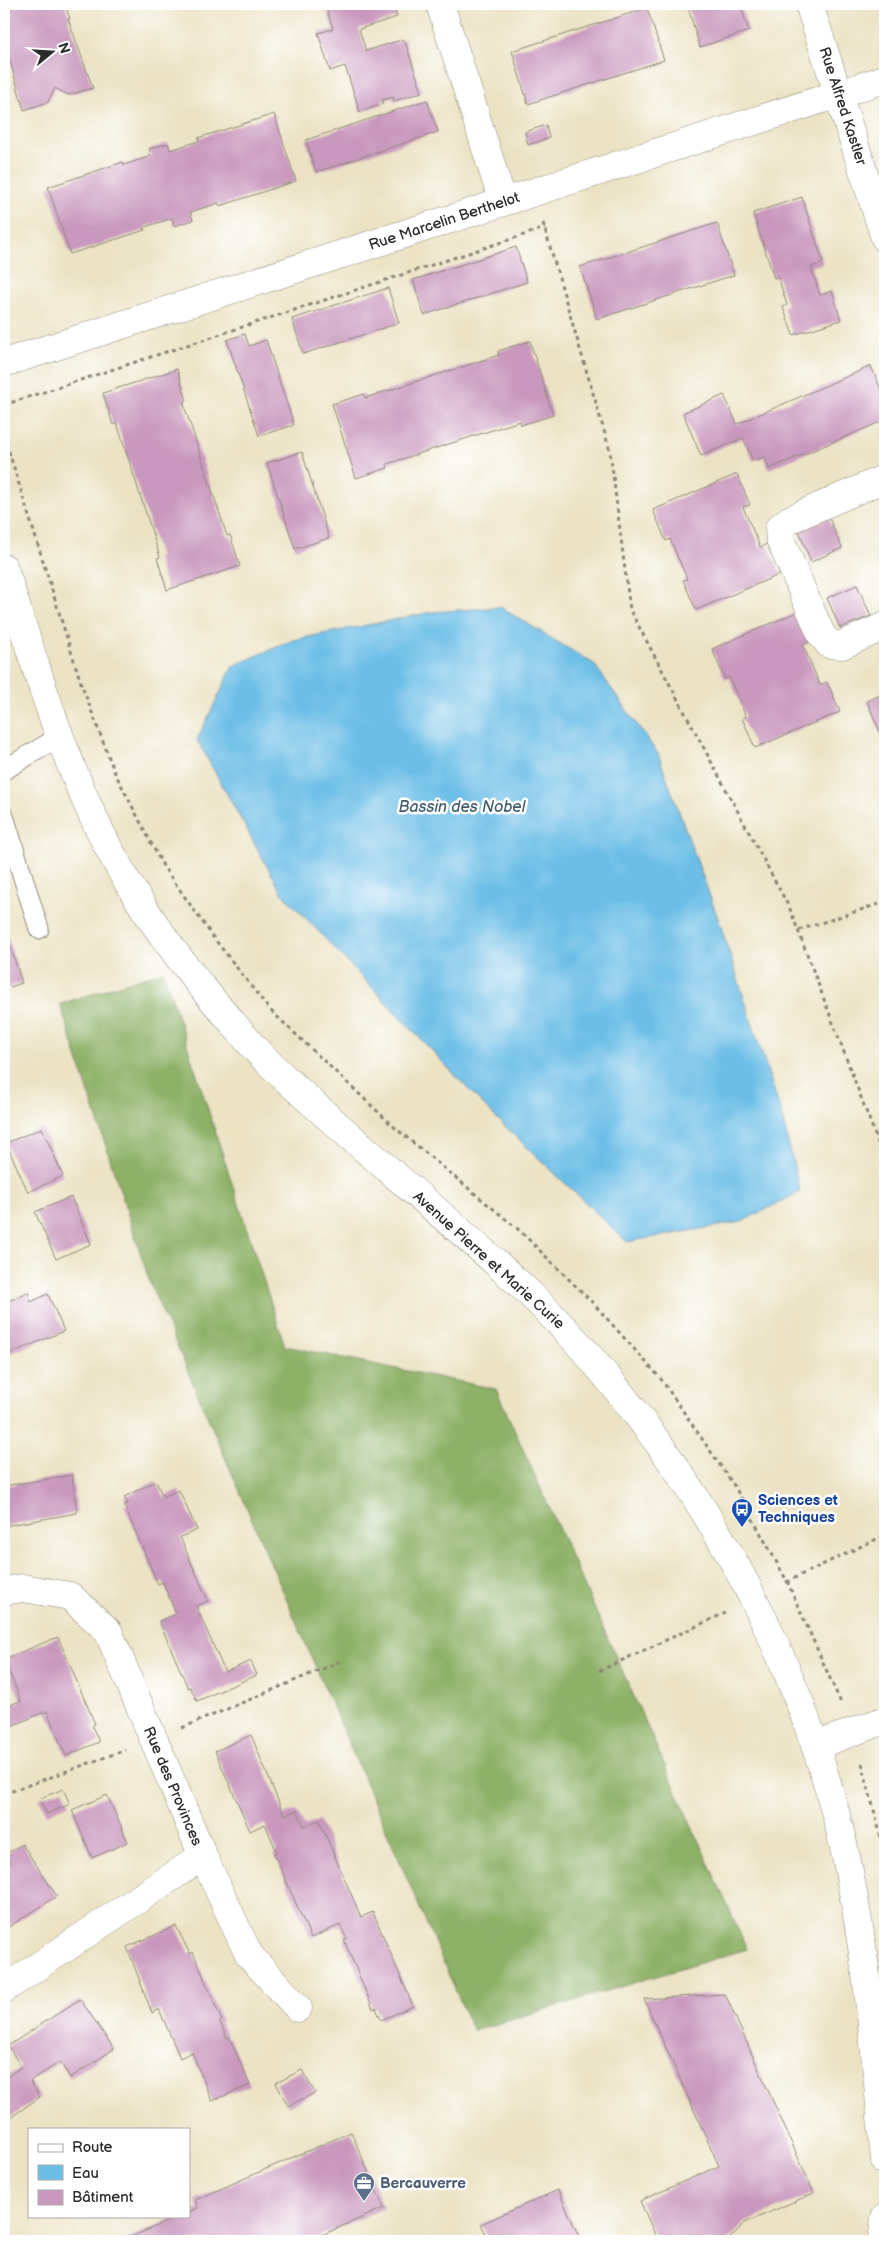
<svg xmlns="http://www.w3.org/2000/svg" width="889" height="2245" font-family="'Balsamiq Sans',sans-serif">
<rect width="100%" height="100%" fill="#fff"/>
<filter id="ink" filterUnits="userSpaceOnUse"><feTurbulence type="fractalNoise" baseFrequency=".02" numOctaves="2"/><feDisplacementMap in="SourceGraphic" scale="10" xChannelSelector="R" yChannelSelector="G"/><feConvolveMatrix kernelMatrix="1 2 1 2 8 2 1 2 1" color-interpolation-filters="sRGB"/></filter>
<filter id="wash" filterUnits="userSpaceOnUse"><feTurbulence type="fractalNoise" baseFrequency=".0096" numOctaves="4" result="noise"/><feDisplacementMap in="SourceGraphic" scale="20" xChannelSelector="R" yChannelSelector="G"/><feGaussianBlur stdDeviation="1.12" result="paint"/><feColorMatrix in="noise" values="0 0 0 0 0 0 0 0 0 0 0 0 0 0 0 0 0 1.4 0 .05"/><feComposite in="paint" operator="in"/></filter>
<g filter="url(#wash)">
<rect width="100%" height="100%" fill="#ece3c4"/>
<polygon fill="#8db166" stroke="#5c6e48" points="163,971 285,1346 496,1389 747,1949 473,2031 151,1286 60,1004"/>
<polygon fill="#6cbee7" stroke="#4c7489" points="500,607 594,664 658,754 720,924 781,1112 800,1192 741,1222 627,1242 491,1113 282,893 197,740 233,666 293,640 432,612"/>
<g id="blocks">
<g fill="#c998be">
<polygon points="4,4 65,4 70,19 68,19 93,88 68,95 55,88 48,102 24,110 4,40"/>
<polygon points="325,4 393,4 397,17 359,29 366,51 404,39 422,92 394,101 393,97 382,100 383,104 360,112 345,66 330,71 318,33 333,29"/>
<polygon points="687,4 740,4 749,31 700,47"/>
<polygon points="647,8 664,60 528,104 512,51"/>
<polygon points="427,100 438,132 316,172 306,140"/>
<polygon points="274,114 296,181 220,206 219,203 190,212 193,220 174,226 172,218 145,227 145,230 70,254 48,187 123,162 124,165 151,156 149,149 168,143 170,150 199,141 198,138"/>
<polygon points="546,125 549,138 528,145 525,132"/>
<polygon points="802,197 823,263 811,267 820,295 832,291 841,320 793,335 783,307 787,305 778,277 774,278 753,213"/>
<polygon points="717,223 734,275 597,319 580,267"/>
<polygon points="516,247 527,282 424,315 413,280"/>
<polygon points="388,288 399,323 303,354 292,319"/>
<polygon points="245,334 249,346 266,340 294,425 259,436 227,340"/>
<polygon points="530,341 553,415 521,425 520,421 387,464 388,468 356,478 332,404 364,394 365,398 499,355 498,351"/>
<polygon points="871,366 885,399 885,420 769,469 764,457 753,461 743,438 701,456 683,413 724,395 737,424"/>
<polygon points="177,369 187,401 183,402 227,536 230,535 240,566 167,590 157,558 160,557 117,423 113,425 103,393"/>
<polygon points="302,452 329,538 295,549 267,463"/>
<polygon points="737,474 750,505 743,507 760,547 767,544 781,574 696,610 683,580 687,579 670,539 666,541 653,510"/>
<polygon points="829,518 842,548 811,562 799,531"/>
<polygon points="857,585 871,616 840,628 827,598"/>
<polygon points="797,612 810,642 803,645 820,685 827,682 840,712 755,748 742,718 746,717 729,677 725,679 712,649"/>
<polygon points="885,693 885,744 867,701"/>
<polygon points="4,925 22,983 4,989"/>
<polygon points="42,1128 63,1176 28,1192 6,1143"/>
<polygon points="71,1197 91,1244 56,1259 35,1212"/>
<polygon points="28,1292 31,1302 48,1294 64,1331 4,1356 4,1303"/>
<polygon points="72,1475 77,1513 4,1526 4,1486"/>
<polygon points="156,1481 163,1497 179,1490 197,1530 180,1537 208,1601 196,1606 225,1672 251,1661 257,1675 197,1701 190,1687 188,1688 159,1621 176,1614 163,1582 158,1584 124,1505 128,1504 124,1497"/>
<polygon points="58,1637 95,1724 92,1726 99,1742 66,1756 47,1711 9,1727 4,1714 4,1707 21,1701 4,1659"/>
<polygon points="251,1735 284,1815 297,1810 304,1826 319,1820 361,1917 373,1912 413,2006 381,2020 376,2008 373,2009 344,1940 347,1939 340,1925 311,1938 274,1853 277,1852 265,1824 250,1831 215,1751"/>
<polygon points="63,1789 70,1804 47,1814 39,1799"/>
<polygon points="107,1795 128,1842 92,1858 72,1810"/>
<polygon points="22,1844 57,1896 4,1930 4,1868 11,1863 5,1855"/>
<polygon points="176,1926 190,1954 193,1952 222,2021 220,2022 227,2038 229,2037 250,2085 212,2101 192,2052 180,2058 159,2009 152,2013 127,1947"/>
<polygon points="725,1994 814,2193 745,2223 727,2241 658,2241 640,2201 719,2166 644,1999"/>
<polygon points="80,1999 114,2049 70,2078 60,2062 30,2081 40,2097 4,2122 4,2079 21,2067 8,2046"/>
<polygon points="302,2070 315,2093 288,2106 276,2083"/>
<polygon points="351,2132 384,2208 308,2241 122,2241 179,2216 189,2216 189,2212 198,2208 195,2200"/>
<polygon points="558,2190 581,2241 489,2241 481,2224"/>
</g>
</g>
</g>
<g filter="url(#ink)">
<use href="#blocks" fill-opacity="0" stroke="#8c8778" stroke-width="1"/>
<g fill="none" stroke-linecap="round" stroke-linejoin="round">
<g stroke="#8c8778" stroke-width="21">
<g id="service">
<polyline points="4,770 59,737"/>
<polyline points="4,816 39,929"/>
</g>
</g>
<g stroke="#8c8778" stroke-width="29">
<g id="minor">
<polyline points="440,4 503,202"/>
<polyline points="809,4 885,238"/>
<polyline points="4,363 885,79"/>
<polyline points="885,478 789,520 779,528 780,539 821,634 829,644 842,645 885,626"/>
<polyline points="4,1591 23,1588 70,1596 108,1631 203,1856 4,1989"/>
<polyline points="815,1746 885,1720"/>
<polyline points="203,1856 249,1955 298,2008"/>
</g>
</g>
<g stroke="#8c8778" stroke-width="29">
<g id="tertiary">
<path d="M4,568C32,654 57,742 97,825C128,890 170,950 217,1005C234,1023 249,1044 267,1061C351,1142 444,1213 529,1293C570,1332 607,1375 641,1420C737,1545 811,1698 845,1852C867,1954 876,2058 885,2161"/>
<polyline points="882,2241 885,2218"/>
</g>
</g>
<g stroke="#8c8778" stroke-width="3" stroke-dasharray="4 4" stroke-linecap="butt">
<polyline points="543,223 610,451 630,610 790,909 885,1161"/>
<polyline points="4,405 545,228"/>
<polyline points="4,436 81,683 114,771 163,866 213,937 269,1009 393,1126 519,1230 592,1302 661,1379 735,1487 787,1581 841,1703"/>
<polyline points="799,930 885,902"/>
<polyline points="786,1582 885,1535"/>
<polyline points="599,1671 725,1613"/>
<polyline points="182,1728 339,1662"/>
<polyline points="862,1763 885,1853"/>
<polyline points="4,1794 125,1750"/>
</g>
<use href="#service" stroke="#fff" stroke-width="19"/>
<use href="#minor" stroke="#fff" stroke-width="28"/>
<use href="#tertiary" stroke="#fff" stroke-width="28"/>
</g>
</g>
<defs>
<g id="bus-pin" transform="scale(1.125)"><path d="M0 17L-7.5 6A9.5 9.5 0 1 1 7.5 6Z" fill="#1a4fb4" stroke="#fff"/><path d="M-5-6H5V4H4V6H2V4H-2V6H-4V4H-5ZM-3.5-4V0h7V-4ZM-3.5 1.2v1.5H-2V1.2ZM2 1.2v1.5H3.5V1.2Z" fill="#fff"/></g>
<g id="office-pin" transform="scale(1.125)"><path d="M0 17L-7.5 6A9.5 9.5 0 1 1 7.5 6Z" fill="#5c6f8a" stroke="#fff"/><path d="M-6-3h4V-5.5h4V-3h4V5H-6ZM-1-4.5V-3h2v-1.5ZM-6 0V1H6V0Z" fill="#fff"/></g>
</defs>
<g fill-rule="evenodd">
<use href="#bus-pin" x="742" y="1509"/>
<use href="#office-pin" x="364" y="2183"/>
</g>
<g text-anchor="middle" stroke-width="5" stroke-linejoin="round" paint-order="stroke">
<g font-size="15" fill="#2b2b2b" stroke="#fff">
<text transform="translate(843 106) rotate(72)" y="5">Rue Alfred Kastler</text>
<text transform="translate(444 221) rotate(-18)" y="5">Rue Marcelin Berthelot</text>
<text transform="translate(489 1260) rotate(42)" y="5">Avenue Pierre et Marie Curie</text>
<text transform="translate(173 1786) rotate(67)" y="5">Rue des Provinces</text>
</g>
<g font-size="15" font-weight="bold" fill="#164399" stroke="#fff" text-anchor="start">
<text x="758" y="1505">Sciences et<tspan x="758" dy="17">Techniques</tspan></text>
</g>
<g font-size="15" font-weight="bold" fill="#4e5e75" stroke="#fff" text-anchor="start">
<text x="380" y="2188">Bercauverre</text>
</g>
<g font-size="16" font-style="italic" fill="#425e6d" stroke="#fff">
<text x="462" y="812">Bassin des Nobel</text>
</g>
</g>
<rect width="889" height="2245" fill="none" stroke="#fff" stroke-width="20"/>
<rect x="28" y="2128" width="162" height="90" fill="#ffffff" stroke="#aaaaaa"/>
<rect x="38" y="2144" width="25" height="8" fill="#ffffff" stroke="#aaaaaa"/>
<text x="72" y="2152" font-size="15" fill="#2b2b2b">Route</text>
<rect x="38" y="2165" width="25" height="15" fill="#6cbee7" stroke="#aaaaaa"/>
<text x="72" y="2178" font-size="15" fill="#2b2b2b">Eau</text>
<rect x="38" y="2190" width="25" height="15" fill="#c998be" stroke="#aaaaaa"/>
<text x="72" y="2202" font-size="15" fill="#2b2b2b">Bâtiment</text>
<g transform="translate(52 52) rotate(72)" stroke="#ffffff" stroke-width="4" paint-order="stroke">
<path d="M0-4L9 19L0 12L-9 19Z" fill="#2b2b2b"/>
<text y="-8" font-size="14" font-weight="bold" text-anchor="middle" fill="#2b2b2b">N</text>
</g>
</svg>
